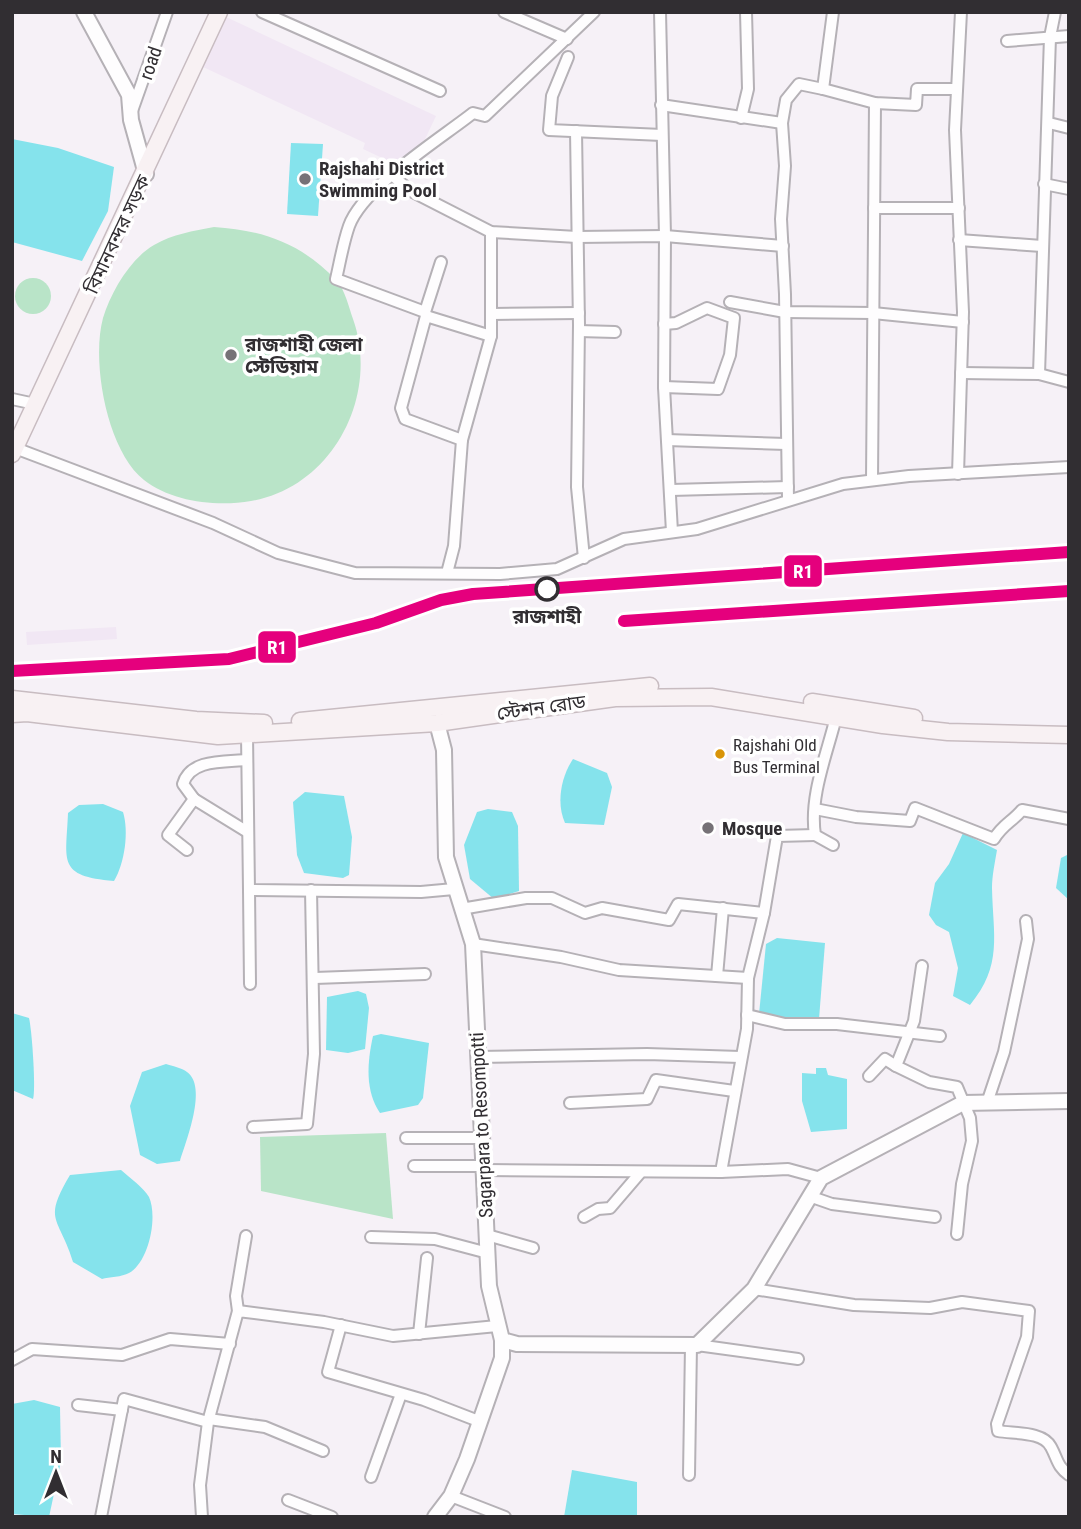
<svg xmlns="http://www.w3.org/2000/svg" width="1081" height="1529" font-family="'Roboto Condensed','Noto Sans Bengali',sans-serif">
<rect width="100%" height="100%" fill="#f6f1f7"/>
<g fill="#f1e7f4">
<polygon points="224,16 436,116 410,171 363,149 365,143 201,66"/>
<polygon points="116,627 117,639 27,645 26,632"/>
</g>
<g fill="#b9e4c8">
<path d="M214,227C263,230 302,244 336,280C345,289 349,308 353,319C380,395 333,487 251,501C217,507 172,502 144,480C107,451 91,362 103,318C111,292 130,259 154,245C173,234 193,231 214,227Z"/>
<circle cx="33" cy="296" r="18"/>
<polygon points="386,1133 393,1219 261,1191 260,1137"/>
</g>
<g fill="#85e3ec">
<polygon points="12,139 58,148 114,167 108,211 82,261 12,242"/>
<polygon points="291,143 323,144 318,216 287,214"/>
<path d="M573,759L607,773L612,787L604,825L565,823C556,803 561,777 573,759Z"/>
<polygon points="305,792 344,796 352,837 349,875 343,878 304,873 297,855 293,802"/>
<path d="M103,804L123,812C129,831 125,863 114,881C57,876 66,862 68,813L79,805Z"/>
<polygon points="488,809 512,812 518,826 519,891 494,899 470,879 464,845 477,812"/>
<path d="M963,833L997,850C995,862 992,876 992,888C993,936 1003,965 970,1005L953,996L958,968L949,932L936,925L929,915L935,883L949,864Z"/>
<polygon points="1069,854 1069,900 1056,888 1061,858"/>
<polygon points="777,938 825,943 819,1019 804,1023 759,1014 766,944"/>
<polygon points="358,991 366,994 369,1008 365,1049 348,1053 326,1050 327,997"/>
<path d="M12,1013L29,1018C32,1030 36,1090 33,1099L12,1090Z"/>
<path d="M381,1034L429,1043L423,1098L418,1105L380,1113C365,1091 367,1063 373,1036Z"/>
<path d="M166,1064C172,1066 182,1068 187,1072C208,1087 186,1141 180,1161L157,1164L140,1155L130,1106L142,1072Z"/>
<polygon points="816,1068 826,1068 828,1075 847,1079 847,1129 811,1132 802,1101 802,1073 816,1074"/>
<path d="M121,1170C130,1178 143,1187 149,1197C158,1217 149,1262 129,1273C122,1277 109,1277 102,1279L73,1262C59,1216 42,1222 70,1175Z"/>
<polygon points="34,1400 60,1407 61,1461 49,1517 12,1514 12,1404"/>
<polygon points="572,1470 637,1482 637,1517 564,1517"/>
</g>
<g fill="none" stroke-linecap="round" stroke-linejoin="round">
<g stroke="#b5b1b6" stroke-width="14">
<g id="street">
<polyline points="262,12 440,91"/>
<polyline points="504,12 567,39"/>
<polyline points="660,12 665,236 664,387 672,532"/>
<polyline points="833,12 823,89 875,103 916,105 917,89 957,89"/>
<polyline points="1007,41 1069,36"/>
<polyline points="568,57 552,96 549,130 662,135"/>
<polyline points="661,105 782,123"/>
<polyline points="132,111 167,12"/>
<polyline points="741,118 748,89 746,12"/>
<polyline points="1049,123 1069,128"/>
<polyline points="576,131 579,325 577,487 584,558"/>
<polyline points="392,175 409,190 491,232 577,237 665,236 783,246"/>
<polyline points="1044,184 1069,189"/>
<polyline points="874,208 959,208"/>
<polyline points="959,240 1042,246"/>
<polyline points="730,302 785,312 873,313 963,322"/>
<polyline points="425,312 441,262"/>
<polyline points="491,314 579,313"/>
<path d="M426,316L425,312L336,279C340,262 343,243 349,226C363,187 440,139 473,113L485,116L594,12"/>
<polyline points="664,324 676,323 707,308 734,318 730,355 718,389 664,387"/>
<polyline points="579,331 615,332"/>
<polyline points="961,373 1039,374 1069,382"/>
<polyline points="1039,374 1050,37 1055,12"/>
<polyline points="12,399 35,404"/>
<polyline points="462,440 491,336 491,232"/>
<polyline points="667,440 786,444"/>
<polyline points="15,448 213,523 278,553 355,573 500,574 557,569 624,539 697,529 843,484 909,476 1069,467"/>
<polyline points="958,474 963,312 955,130 961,12"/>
<polyline points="872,480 875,103"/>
<polyline points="671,490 788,487"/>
<polyline points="788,499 785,294 781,219 785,166 782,123 786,100 799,84 823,89"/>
<polyline points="447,573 454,546 462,440 405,419 401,408 426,316 491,336"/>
<polyline points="247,734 249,890 421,892 454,889"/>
<path d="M194,799L183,784C190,759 224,762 246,760"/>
<path d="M815,809L856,817L910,821L915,808L994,839C1003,824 1012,822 1022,810L1069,819"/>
<path d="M833,845L815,835C809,797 827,754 836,717"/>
<polyline points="187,850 168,835 194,799 246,831"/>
<polyline points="249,890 250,984"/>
<polyline points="461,909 526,898 552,898 585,913 602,908 669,920 678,904 764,913"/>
<polyline points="473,944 561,957 619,970 748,978 764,913 777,836 815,835"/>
<polyline points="922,966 914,1021 896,1066 929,1082 957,1087 970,1118 972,1141 962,1184 957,1234"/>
<polyline points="717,976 723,908"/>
<polyline points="315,978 425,974"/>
<polyline points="748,978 747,1029 721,1172 788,1169 821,1178"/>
<polyline points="747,1015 785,1024 837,1024 940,1036"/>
<polyline points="477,1057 647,1054 740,1057"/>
<polyline points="869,1076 885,1059 896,1066"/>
<polyline points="570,1103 647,1099 656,1080 734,1091"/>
<polyline points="987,1103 1004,1052 1028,939 1026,921"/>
<polyline points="253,1127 307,1124 314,1054 311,890"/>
<polyline points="406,1138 482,1138"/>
<polyline points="414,1166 484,1166"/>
<polyline points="485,1170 721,1172"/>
<polyline points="809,1196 832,1204 935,1217"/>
<polyline points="584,1217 598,1209 610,1208 640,1173"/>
<polyline points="487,1235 533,1248"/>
<polyline points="371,1237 435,1239 488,1253"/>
<path d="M754,1289L854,1305L930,1308L962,1302L1029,1311L1027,1337L997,1424L998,1431C1013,1434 1043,1431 1051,1447C1058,1460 1057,1466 1069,1475"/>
<polyline points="238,1311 236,1296 246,1236"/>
<polyline points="341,1325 328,1372 424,1400 481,1422"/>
<polyline points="419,1334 427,1258"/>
<polyline points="697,1345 798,1359"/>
<polyline points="12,1360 32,1349 122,1355 170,1339 230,1344"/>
<polyline points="78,1405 122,1410"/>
<polyline points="209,1419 265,1427 323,1451"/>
<polyline points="689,1475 691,1345"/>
<polyline points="371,1477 401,1394"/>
<polyline points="451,1496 505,1517"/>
<polyline points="288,1500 332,1517"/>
<polyline points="101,1517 124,1399 208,1422"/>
<polyline points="202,1517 200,1485 208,1422 238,1311 324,1322 393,1336 497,1326"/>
</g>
</g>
<g stroke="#b5b1b6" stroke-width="18">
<g id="secondary">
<polyline points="84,12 129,95 131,120 146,174"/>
<polyline points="502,1340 517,1344 697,1345 754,1289 821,1178 963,1103 1069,1101"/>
<polyline points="435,1517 451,1496 467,1459 502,1358 502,1340 489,1286 473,944 446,857 444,750 437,723"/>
</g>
</g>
<g stroke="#c8bcc1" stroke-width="19">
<g id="primary">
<polyline points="12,454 219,12"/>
<polyline points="12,699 196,720 264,723"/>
<polyline points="812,702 914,718"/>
<polyline points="12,714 27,713 218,736 437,723 615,698 711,697 883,725 948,732 1069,735"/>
<polyline points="300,721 650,686"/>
</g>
</g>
<use href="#street" stroke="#fefdfe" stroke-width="10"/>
<use href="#secondary" stroke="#fefdfe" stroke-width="14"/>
<use href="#primary" stroke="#f8f1f3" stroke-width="16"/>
<g stroke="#fff" stroke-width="18">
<g id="rail-1">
<polyline points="624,621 1069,591"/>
<polyline points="12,671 229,659 376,623 441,600 473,594 1069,552"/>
</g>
</g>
<use href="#rail-1" stroke="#e5007d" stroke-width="12"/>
</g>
<g fill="#767277" stroke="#fff" stroke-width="2.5">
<circle cx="305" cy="179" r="7"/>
<circle cx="231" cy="355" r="7"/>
<circle cx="708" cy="828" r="7"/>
</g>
<circle fill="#fff" stroke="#312e32" stroke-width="3.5" cx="547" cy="589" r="11"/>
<circle fill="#d99408" stroke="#fff" stroke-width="2.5" cx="720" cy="754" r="6"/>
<g text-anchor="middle" stroke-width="7" stroke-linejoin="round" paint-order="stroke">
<g font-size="17" fill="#312e32" stroke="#fff" text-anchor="start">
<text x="733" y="751">Rajshahi Old<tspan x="733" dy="22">Bus Terminal</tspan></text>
</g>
<g font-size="19" fill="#312e32" stroke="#fff">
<text transform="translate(150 63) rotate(-71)" y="7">road</text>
<text transform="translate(117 234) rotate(-65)" y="7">বিমানবন্দর সড়ক</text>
<text transform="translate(541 707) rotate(-8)" y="7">স্টেশন রোড</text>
<text transform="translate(481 1125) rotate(-93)" y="7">Sagarpara to Resompotti</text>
</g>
<g font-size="19" font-weight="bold" fill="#312e32" stroke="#fff" text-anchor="start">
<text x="319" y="175">Rajshahi District<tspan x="319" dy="22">Swimming Pool</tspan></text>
<text x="245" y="351">রাজশাহী জেলা<tspan x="245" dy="22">স্টেডিয়াম</tspan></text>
<text x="722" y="835">Mosque</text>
</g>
<g font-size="19" font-weight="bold" fill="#312e32" stroke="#fff">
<text x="547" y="623">রাজশাহী</text>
</g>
</g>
<g stroke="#fff" stroke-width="2.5">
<rect x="783" y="554" width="40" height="34" rx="7" fill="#e5007d"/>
<rect x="257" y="630" width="40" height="34" rx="7" fill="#e5007d"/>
</g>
<g font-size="19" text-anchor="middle" font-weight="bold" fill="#fff">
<text x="803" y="578">R1</text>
<text x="277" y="654">R1</text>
</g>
<rect width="1081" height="1529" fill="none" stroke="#312e32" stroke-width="28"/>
<g transform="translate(56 1473)" stroke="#ffffff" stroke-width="5" paint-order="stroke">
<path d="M0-5L12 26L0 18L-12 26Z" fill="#312e32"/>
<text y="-10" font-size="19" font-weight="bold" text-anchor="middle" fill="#312e32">N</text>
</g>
</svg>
